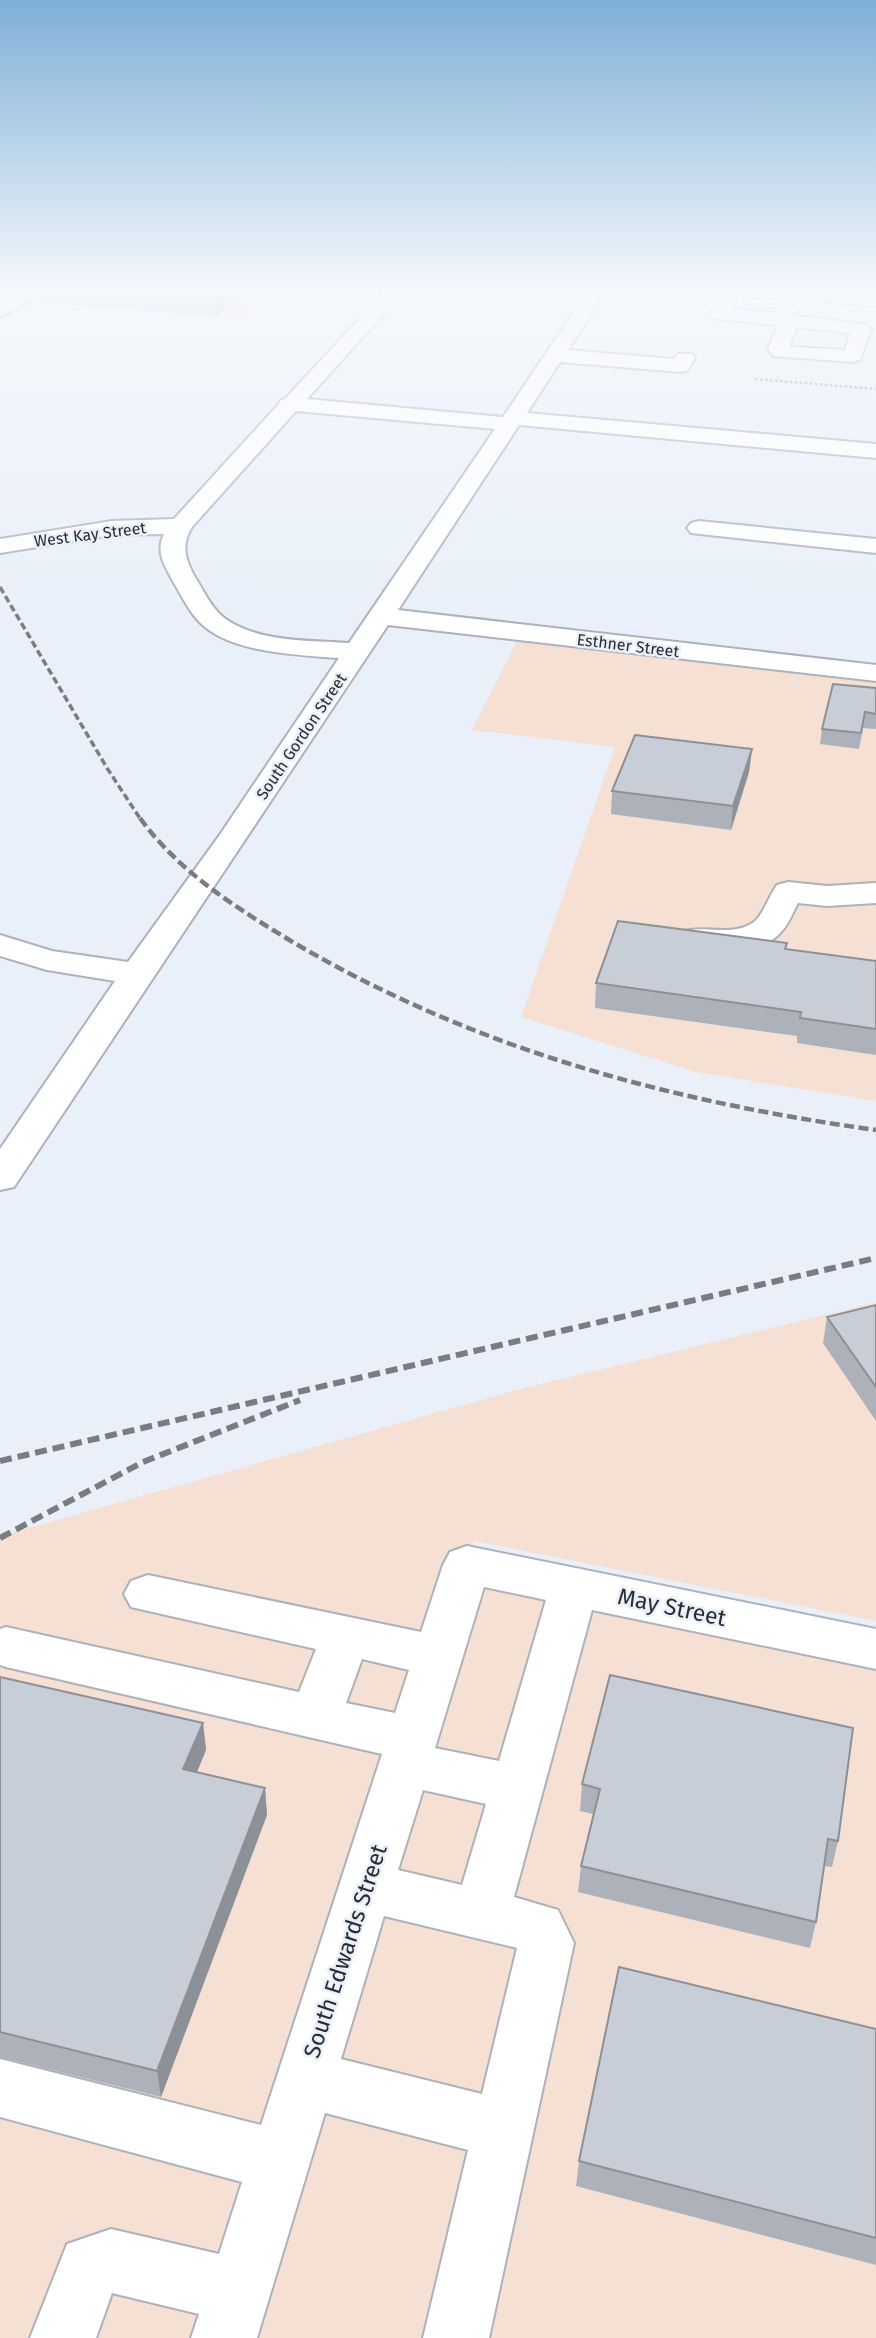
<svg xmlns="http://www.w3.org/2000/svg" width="876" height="2338" font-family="'Fira Sans',sans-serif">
<rect width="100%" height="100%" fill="#e9f0f9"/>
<g fill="#f6e0d3">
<polygon points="60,290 276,290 243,320 33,302"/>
<polygon points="517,641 876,681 876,1101 696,1072 521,1017 615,747 472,730"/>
<polygon points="876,1302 876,1621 474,1541 467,1565 876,1649 876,2338 0,2338 0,1536 513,1391"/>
</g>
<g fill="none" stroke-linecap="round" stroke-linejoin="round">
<g stroke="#acb2bc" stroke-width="4">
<g id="minor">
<path d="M386,290H405L307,399L503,417L589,290H607L568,350L674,359L678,354H692L695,358L688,370L681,372L560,362L527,413L876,444V458L519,425L398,610L876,665V681L388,625L14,1187L0,1190V1149L115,981L47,970L0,956V935L52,951L128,962L219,836L339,658C300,655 236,653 205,627C191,616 183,598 174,583C165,567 155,552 164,534L112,535L0,553V539L112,521L174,519L278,405L281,400L285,399ZM296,411L495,429L349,643C310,640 257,643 223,617C211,607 203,590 195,577C185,559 181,545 192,527Z"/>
<path d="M721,290H813L876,294V306L805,300L793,315L868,325L871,329L860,360L853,362L773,356L768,349L778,325L712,318L710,314ZM737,296L787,299L775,313L731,309ZM797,327L850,333L845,350L789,347Z"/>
<polygon points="699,521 876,539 876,553 691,533 687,528 691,523"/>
<path d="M788,882L827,886L876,883V903L827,906L798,903C793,912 789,924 781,932C761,956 711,952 684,945L679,938L684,931C707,925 733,937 754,922C763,915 769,896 777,885Z"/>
<path d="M467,1546L876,1629V1669L592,1610L514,1897L558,1910L574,1943L489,2338H423L468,2150L325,2113L257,2338H191L199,2314L112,2293L96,2338H30L67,2244L111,2229L219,2254L242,2182L0,2117V2059L261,2125L382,1754L6,1667L0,1665V1629L6,1627L299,1692L316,1649L131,1607L124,1594L131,1581L148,1575L421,1632L443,1565L450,1552ZM484,1587L546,1600L499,1761L435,1748ZM362,1659L409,1670L395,1713L346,1703ZM423,1790L486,1804L462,1885L398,1870ZM384,1916L517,1948L482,2094L341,2059Z"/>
</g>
</g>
<g stroke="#949aa0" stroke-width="2.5" stroke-dasharray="2.5 2.5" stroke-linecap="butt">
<polyline points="676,290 704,292"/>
<polyline points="755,379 876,389"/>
</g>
<use href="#minor" fill="#fff" fill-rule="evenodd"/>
<g stroke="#787d82" stroke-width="2.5" stroke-dasharray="5 2.5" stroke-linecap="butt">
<polyline points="0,302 32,292"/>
<polyline points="0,318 55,290"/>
</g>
<polyline stroke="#787d82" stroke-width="3.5" stroke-dasharray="7 3.5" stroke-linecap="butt" points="0,587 107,768 141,820"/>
<path stroke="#787d82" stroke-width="4.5" stroke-dasharray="10 4.5" stroke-linecap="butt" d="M140,818C179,872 235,907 291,941C474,1049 667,1101 876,1130"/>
<g stroke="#787d82" stroke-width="6" stroke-dasharray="12 6" stroke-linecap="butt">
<polyline points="0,1461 876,1258"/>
<polyline points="0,1538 143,1462 300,1400"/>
</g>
</g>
<g fill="#acb1ba">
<polygon points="41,290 246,290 216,316 43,302"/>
<polygon points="876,688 876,729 863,728 859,749 820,744 822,729"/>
<polygon points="752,749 749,772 731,830 611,814 612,791"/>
<polygon points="786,949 876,961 876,1055 797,1043 797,1036 595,1008 596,983"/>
<polygon points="876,1305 876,1421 823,1343 827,1317"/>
<polygon points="0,1677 203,1723 206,1750 197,1772 265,1788 267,1815 161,2097 0,2057"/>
<polygon points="582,1784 838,1841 832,1867 824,1866 816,1922 810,1948 578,1892 581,1866 593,1814 580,1811"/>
<polygon points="876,2029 876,2265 576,2186 579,2161"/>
</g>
<g fill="#8c9097">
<polygon points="227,290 246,290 216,316 215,300"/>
<polygon points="752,749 749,772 731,830 733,806"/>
<polygon points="203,1723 206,1750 187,1796 183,1769"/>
<polygon points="265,1788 267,1815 161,2097 157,2071"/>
</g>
<g fill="#c8ced8" stroke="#8c9097" stroke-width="2">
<polygon points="94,290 227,290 215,300"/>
<polygon points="833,684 876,688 876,714 865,712 861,733 822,729"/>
<polygon points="635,735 752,749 733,806 612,791"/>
<polygon points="618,921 787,943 785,949 876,961 876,1029 800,1018 801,1012 596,983"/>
<polygon points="876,1305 876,1387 827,1317"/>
<polygon points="610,1675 853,1728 838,1841 828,1839 816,1922 581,1866 600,1789 582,1784"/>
<polygon points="0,1677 203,1723 183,1769 265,1788 157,2071 0,2032"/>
<polygon points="619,1967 876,2029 876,2238 579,2161"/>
</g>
<linearGradient id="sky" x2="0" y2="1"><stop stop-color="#7eb0d7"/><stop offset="0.47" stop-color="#f5f8fc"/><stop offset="1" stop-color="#f5f8fc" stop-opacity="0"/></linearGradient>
<rect width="876" height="617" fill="url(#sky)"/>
<g text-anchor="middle" stroke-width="5" stroke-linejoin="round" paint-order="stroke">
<g font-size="16" fill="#2a2d30" stroke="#e9f0f9">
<text transform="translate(90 534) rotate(-7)" y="6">West Kay Street</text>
<text transform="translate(628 645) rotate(7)" y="6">Esthner Street</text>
<text transform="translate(301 736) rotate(-56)" y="6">South Gordon Street</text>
</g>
<g font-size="23" fill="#2a2d30" stroke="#e9f0f9">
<text transform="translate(672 1607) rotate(12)" y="8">May Street</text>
<text transform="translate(345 1951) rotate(-72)" y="8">South Edwards Street</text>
</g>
</g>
</svg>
